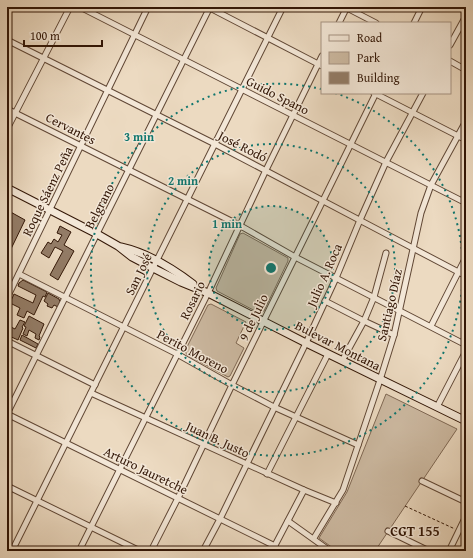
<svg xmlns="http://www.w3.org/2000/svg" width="473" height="558" font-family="'Gentium Book Plus',serif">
<rect width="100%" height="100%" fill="#ecdac1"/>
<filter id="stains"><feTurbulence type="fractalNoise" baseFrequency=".005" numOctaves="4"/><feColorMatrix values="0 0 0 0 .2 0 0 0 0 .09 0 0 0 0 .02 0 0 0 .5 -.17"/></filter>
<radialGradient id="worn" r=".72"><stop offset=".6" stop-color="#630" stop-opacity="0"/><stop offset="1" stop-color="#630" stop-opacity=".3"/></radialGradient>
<g fill="#ccb9a1" stroke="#7f6854">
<polygon points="243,233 288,258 288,261 264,311 259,313 217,291 216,288 240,234"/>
<polygon points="211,304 246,322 236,343 244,348 230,376 228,377 187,355 185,351 208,305"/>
<polygon points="386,394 457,429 375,551 337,551 319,538 347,492"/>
</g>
<g fill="#937c67" stroke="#321606">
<polygon points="7,210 25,220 10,251 7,250"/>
<polygon points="60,226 71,232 64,245 74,251 58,280 50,275 63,251 55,247 49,258 41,253 48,242 51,244 54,239 58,242 62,235 57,233"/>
<polygon points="23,280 47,292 45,297 43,296 34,315 27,311 24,318 17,315 20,308 10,303 14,294 33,303 36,295 18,286 19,283"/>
<polygon points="48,293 59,299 60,302 58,307 54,305 52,308 47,306 48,304 44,301"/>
<polygon points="29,316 44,324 39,336 40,337 39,340 35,338 36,334 29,330 27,336 23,334 26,327 24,326"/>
<polygon points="20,320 25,322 22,327 23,328 18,340 7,335 7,325 15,329"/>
<polygon points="22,335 38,344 36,348 20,340"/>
</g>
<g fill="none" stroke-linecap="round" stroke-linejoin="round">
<g stroke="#604735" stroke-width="7">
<g id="street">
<polyline points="80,7 466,203"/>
<polyline points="208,7 322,66"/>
<polyline points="345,7 376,23"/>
<polyline points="339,23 347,7"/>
<polyline points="414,23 422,7"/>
<polyline points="7,40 215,144 386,234 466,276"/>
<polyline points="450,45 466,16"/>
<polyline points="450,61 466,70"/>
<polyline points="374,93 466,140"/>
<polyline points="7,109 239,225 295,257 466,345"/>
<polyline points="7,129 70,7"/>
<polyline points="19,274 177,354 232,385 274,407 358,445"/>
<polyline points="7,298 148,7"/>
<polyline points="325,301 364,321 394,335"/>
<polyline points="431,326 466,257"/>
<polyline points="7,341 95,385"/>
<polyline points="342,361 364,321 374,297 386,253"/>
<polyline points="91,393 304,490 336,503"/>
<polyline points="437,407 466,351"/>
<polyline points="7,414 210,7"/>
<polyline points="7,414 275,546"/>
<polyline points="267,474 328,354"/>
<polyline points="422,481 466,502"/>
<polyline points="7,486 140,551"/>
<polyline points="288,521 330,551"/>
<polyline points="388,531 429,551"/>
<polyline points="314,538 343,490 380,380 394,335 421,213 431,185 466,121"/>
<polyline points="12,551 283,7"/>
<polyline points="79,551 208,293 266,170 322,56"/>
<polyline points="151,551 178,498 232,385 376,93"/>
<polyline points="203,551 220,519 306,343 336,278 360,220 386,162 423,93"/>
<polyline points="272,551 304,490"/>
<polyline points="449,551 466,516"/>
</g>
</g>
<g stroke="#321606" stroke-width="9">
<g id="secondary">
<polyline points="7,188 97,234 118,246 132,257 153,268 181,282 208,293 306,343 466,421"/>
<path d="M121,247C148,253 172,268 193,284"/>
</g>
</g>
<polyline stroke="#321606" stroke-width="1" stroke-dasharray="3 2" stroke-linecap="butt" points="405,506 455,529"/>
<use href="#street" stroke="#f3e7d7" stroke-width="5"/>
<use href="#secondary" stroke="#f3e7d7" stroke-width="7"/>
</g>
<circle cx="271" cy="268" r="62" fill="#0f766e" fill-opacity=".12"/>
<g fill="none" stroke="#0f766e" stroke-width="2" stroke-dasharray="2 4">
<circle cx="271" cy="268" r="62"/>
<circle cx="271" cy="268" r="124"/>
<path d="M335 93A186 186 0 1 1 321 89"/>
</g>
<g text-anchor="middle" stroke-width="3" stroke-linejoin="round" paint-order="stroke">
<g font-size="13" fill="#321606" stroke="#f3e7d7">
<text transform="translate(278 95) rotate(27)" y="5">Guido Spano</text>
<text transform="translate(71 128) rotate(27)" y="5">Cervantes</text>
<text transform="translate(243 146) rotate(27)" y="5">José Rodó</text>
<text transform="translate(47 191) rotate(-64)" y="5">Roque Sáenz Peña</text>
<text transform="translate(99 206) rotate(-63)" y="5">Belgrano</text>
<text transform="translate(138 274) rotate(-64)" y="5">San José</text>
<text transform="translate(324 275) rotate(-66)" y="5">Julio A. Roca</text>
<text transform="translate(192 300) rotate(-64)" y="5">Rosario</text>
<text transform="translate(389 305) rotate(-77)" y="5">Santiago Díaz</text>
<text transform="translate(253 317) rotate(-64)" y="5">9 de Julio</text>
<text transform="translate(338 345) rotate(27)" y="5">Bulevar Montana</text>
<text transform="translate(193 351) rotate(28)" y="5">Perito Moreno</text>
<text transform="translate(218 439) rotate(25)" y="5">Juan B. Justo</text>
<text transform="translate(146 470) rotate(26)" y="5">Arturo Jauretche</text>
</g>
<g font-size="14" font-weight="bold" fill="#321606" stroke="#f3e7d7">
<text x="415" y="536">CGT 155</text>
</g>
</g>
<circle cx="271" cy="268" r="6" fill="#0f766e" stroke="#f3e7d7" stroke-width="2"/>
<g font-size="12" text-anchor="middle" font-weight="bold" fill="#0f766e" stroke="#f3e7d7" stroke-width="3" stroke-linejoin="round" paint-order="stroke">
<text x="139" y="141">3 min</text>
<text x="183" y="185">2 min</text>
<text x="227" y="228">1 min</text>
</g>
<rect width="473" height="558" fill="none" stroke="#ecdac1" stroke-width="24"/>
<rect x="8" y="8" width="457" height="542" fill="none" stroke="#321606" stroke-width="2"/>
<rect x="12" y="12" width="449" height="534" fill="none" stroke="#321606"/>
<rect x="321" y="22" width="130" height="72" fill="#f3e7d7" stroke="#a69383"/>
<rect x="329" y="35" width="20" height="6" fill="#f3e7d7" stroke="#a69383"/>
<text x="357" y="42" font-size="12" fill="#321606">Road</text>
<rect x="329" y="52" width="20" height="12" fill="#ccb9a1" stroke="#a69383"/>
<text x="357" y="62" font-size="12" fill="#321606">Park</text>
<rect x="329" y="72" width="20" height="12" fill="#937c67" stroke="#a69383"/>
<text x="357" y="82" font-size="12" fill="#321606">Building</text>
<path d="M24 40v6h78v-6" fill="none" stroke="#321606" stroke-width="2"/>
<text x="30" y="40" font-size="12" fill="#321606" stroke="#f3e7d7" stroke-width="3" paint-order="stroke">100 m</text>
<rect width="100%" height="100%" filter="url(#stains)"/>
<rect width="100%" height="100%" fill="url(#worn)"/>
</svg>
